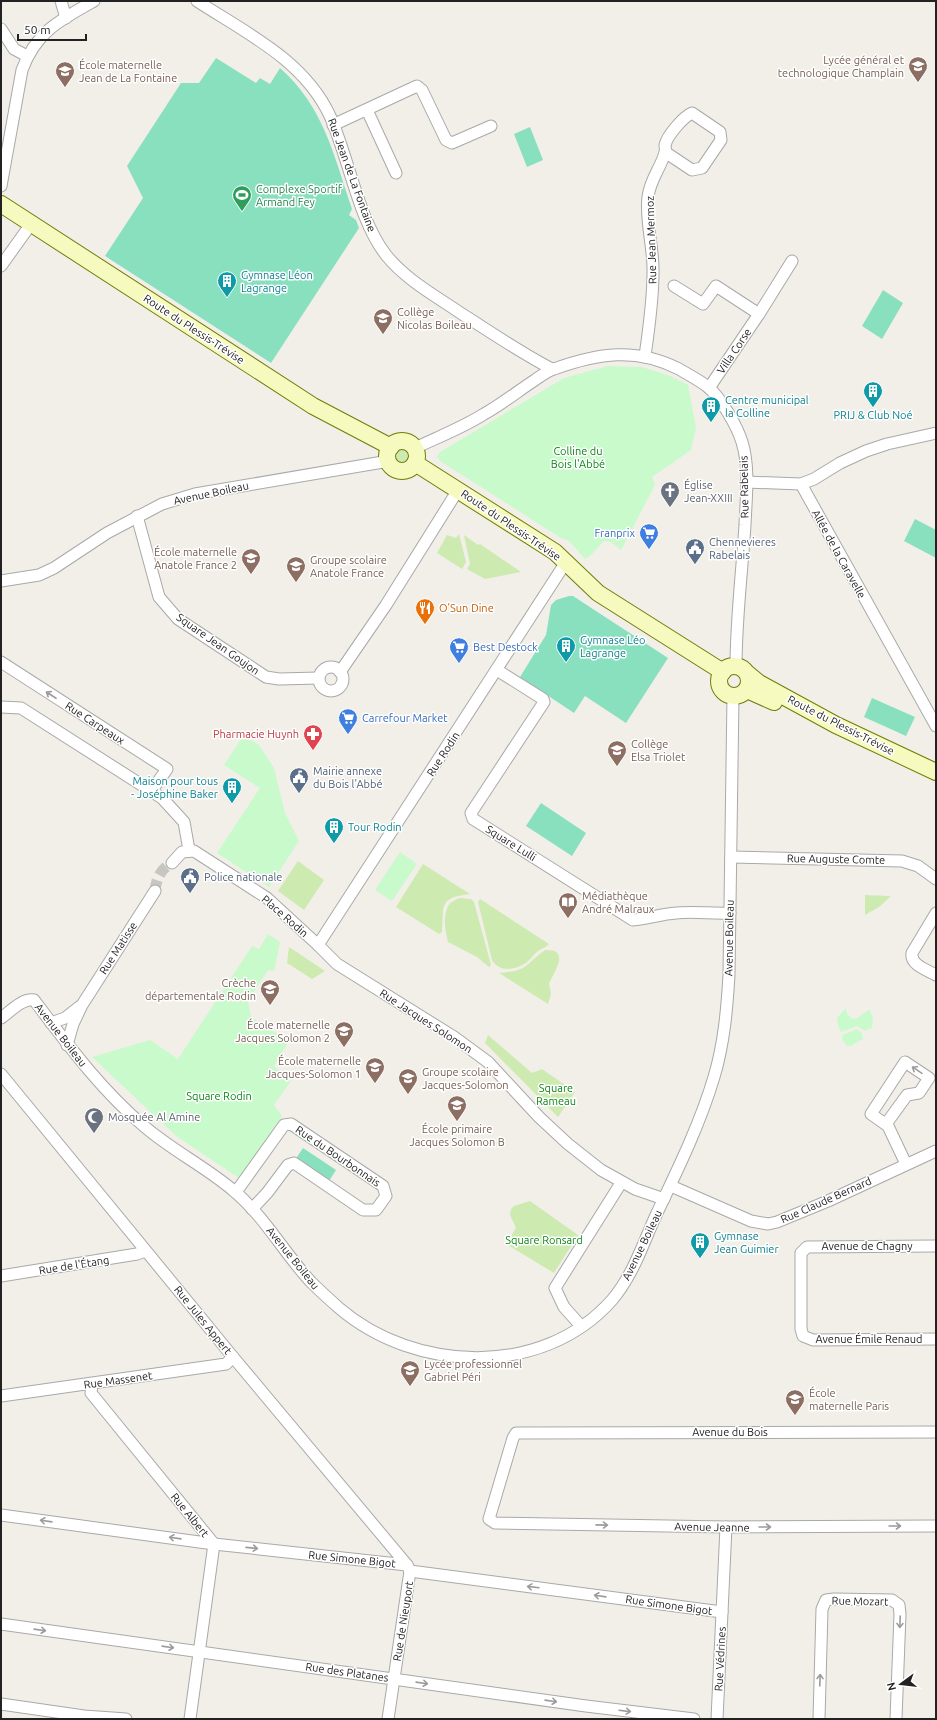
<svg xmlns="http://www.w3.org/2000/svg" width="937" height="1720" font-family="Ubuntu,sans-serif">
<rect width="100%" height="100%" fill="#f2efe9"/>
<g fill="#cdebb0">
<circle cx="402" cy="455" r="8"/>
<polygon points="459,534 466,562 462,569 437,553 447,535 456,538"/>
<polygon points="464,535 478,545 480,544 521,572 485,579 467,569 470,564"/>
<polygon points="298,861 324,880 304,910 278,891"/>
<path d="M423,864L470,894C438,898 444,905 442,932L439,934L396,907Z"/>
<polygon points="865,895 890,896 890,897 879,907 865,915"/>
<path d="M459,898L471,899L474,902L491,965L489,967L477,957L448,942C445,929 442,915 450,903Z"/>
<path d="M480,899L549,944C546,948 542,948 538,951C534,954 531,959 527,962C516,970 499,973 492,960L478,902Z"/>
<polygon points="289,947 325,971 312,979 287,963"/>
<path d="M545,950C572,949 553,973 549,984L551,994L548,1004L499,973C529,971 524,965 545,950Z"/>
<polygon points="488,1035 532,1073 542,1069 575,1092 558,1117 485,1043"/>
<polygon points="530,1201 578,1235 554,1273 506,1244 516,1228 510,1215 511,1209 514,1206"/>
</g>
<g fill="#c8facc">
<polygon points="608,366 642,367 670,376 688,385 696,428 691,450 652,477 655,485 621,550 611,542 604,541 590,556 585,559 569,541 561,538 440,461 437,457 440,452 564,378"/>
<polygon points="243,736 259,745 274,768 285,813 299,841 269,887 217,853 260,788 224,765"/>
<polygon points="400,852 417,864 392,901 375,890"/>
<polygon points="268,934 280,942 274,971 268,970 248,1001 251,1017 289,1041 274,1066 291,1081 274,1105 282,1116 239,1178 176,1136 92,1057 150,1040 178,1059 252,946 259,949"/>
<path d="M846,1008L847,1014L853,1019C860,1019 863,1012 870,1010L873,1019L872,1028L865,1031L857,1026L841,1032L838,1025L837,1018Z"/>
<polygon points="857,1029 862,1033 863,1039 850,1046 846,1045 842,1039 843,1035"/>
</g>
<g fill="#88e0be">
<path d="M216,58L256,83L260,78L270,84L280,68C324,107 334,156 352,209L349,215L356,220L359,228L271,363L105,256L143,198L127,166L181,83H199Z"/>
<polygon points="530,127 543,160 527,167 514,134"/>
<polygon points="883,290 903,303 882,339 862,326"/>
<polygon points="915,519 936,530 936,558 904,541"/>
<polygon points="569,596 573,596 668,658 626,723 585,696 574,713 520,677 546,635 551,605 556,600"/>
<polygon points="872,698 915,717 906,736 864,717"/>
<polygon points="541,803 586,833 572,856 526,826"/>
<polygon points="303,1148 336,1170 329,1181 295,1160"/>
</g>
<g fill="none" stroke-linecap="round" stroke-linejoin="round">
<path stroke="#c8c6c1" stroke-width="11" stroke-dasharray="11 5.5" stroke-linecap="butt" d="M155,891C156,879 161,868 172,863"/>
<g stroke="#a9a9a9" stroke-width="13">
<g id="street">
<polyline points="61,1 66,18"/>
<path d="M197,1C246,33 304,60 330,116C349,158 358,219 386,255C406,280 436,296 462,314C492,333 521,353 552,369"/>
<polyline points="1,29 14,49 27,56"/>
<polyline points="367,110 396,173"/>
<polyline points="333,125 417,86 422,90 446,140 452,143 491,126"/>
<path d="M1,186L22,70C36,32 60,20 94,1"/>
<polyline points="1,266 31,224"/>
<polyline points="674,286 703,304 716,286 759,314 792,261"/>
<path d="M645,356C649,328 653,301 653,273C654,248 645,222 648,197C650,179 662,166 665,152C666,150 665,147 665,145C667,136 683,117 692,113L720,132L721,140L702,168L692,170L665,152"/>
<polyline points="709,388 759,314"/>
<path d="M415,448C438,437 462,428 484,414C502,404 518,391 535,380C541,376 547,371 554,369C598,353 636,347 679,369C689,375 699,380 708,387C721,398 737,426 742,442C750,468 746,498 745,525C742,572 736,619 736,667"/>
<polyline points="746,482 801,484 814,479 840,463 866,451 887,444 936,433"/>
<polyline points="801,484 936,726"/>
<polyline points="137,516 159,597 178,619 266,677 279,679 319,678"/>
<polyline points="1,581 39,575 54,568 107,533 162,504 195,494 389,461"/>
<polyline points="1,662 167,769 152,790"/>
<circle cx="331" cy="679" r="12"/>
<path d="M497,670L543,699L544,702L471,813L473,819L633,920C647,919 661,914 676,913C694,911 712,914 730,913"/>
<polyline points="340,672 386,605 458,490"/>
<polyline points="1,707 21,708 162,798 184,822 189,850"/>
<polyline points="731,857 902,861 918,866 936,879"/>
<polyline points="172,863 182,852 194,851 267,898 318,945 337,964 454,1037 488,1062 539,1117 568,1144 601,1170 635,1189 664,1199"/>
<path d="M936,913L912,953C910,965 927,970 936,975"/>
<polyline points="318,945 566,562"/>
<path d="M1,1018C10,1012 22,998 34,1000C68,1045 102,1091 145,1127C173,1151 206,1167 234,1191C265,1217 284,1253 311,1282C320,1291 330,1300 339,1308C415,1373 543,1378 612,1300C634,1274 643,1243 657,1213C678,1169 700,1124 714,1077C724,1044 727,1009 729,975L733,696"/>
<polyline points="51,1023 65,1018 79,1007"/>
<polyline points="67,1045 73,1024 82,1005 155,891"/>
<polyline points="1,1074 233,1357 407,1565 410,1571"/>
<polyline points="886,1124 907,1095 919,1093 929,1078 905,1062 871,1114 888,1126 906,1164"/>
<polyline points="671,1186 751,1221 768,1224 777,1222 828,1201 936,1151"/>
<polyline points="236,1192 284,1125 291,1124 383,1186 386,1196 376,1210 363,1210 294,1163 288,1165 267,1193 252,1209"/>
<polyline points="936,1246 807,1247 801,1253 801,1329 803,1336 813,1340 936,1339"/>
<polyline points="1,1276 137,1254 145,1251"/>
<polyline points="581,1326 564,1307 555,1288 621,1183"/>
<polyline points="92,1384 91,1393 214,1544 190,1719"/>
<polyline points="1,1396 226,1364 233,1357"/>
<polyline points="936,1432 516,1433 513,1438 489,1519 495,1523 726,1527 936,1526"/>
<polyline points="1,1515 214,1544 407,1565"/>
<polyline points="410,1571 722,1612"/>
<polyline points="1,1624 586,1706 694,1719"/>
<polyline points="1,1704 84,1716 126,1719"/>
<polyline points="388,1719 410,1571"/>
<polyline points="717,1719 726,1527"/>
<polyline points="819,1719 822,1609 826,1600 834,1599 892,1600 899,1605 900,1614 896,1719"/>
</g>
</g>
<g stroke="#707d05" stroke-width="18">
<g id="secondary">
<polyline points="1,204 313,406 391,447"/>
<circle cx="402" cy="456" r="15"/>
<polyline points="415,463 555,552 598,593 723,672"/>
<circle cx="734" cy="681" r="15"/>
<polyline points="748,674 759,683 836,725 936,772"/>
<polyline points="747,690 774,702"/>
</g>
</g>
<use href="#street" stroke="#fff" stroke-width="11"/>
<use href="#secondary" stroke="#f7fabf" stroke-width="16"/>
</g>
<defs><path id="oneway-shaft" d="M-6 0H5M1.5-3L5.5 0L1.5 3" fill="none" stroke-width="1.6" stroke-linecap="round" stroke-linejoin="round"/></defs>
<g stroke="#9c9c9c">
<use href="#oneway-shaft" transform="translate(51 695) rotate(-147)"/>
<use href="#oneway-shaft" transform="translate(917 1070) rotate(-146)"/>
<use href="#oneway-shaft" transform="translate(46 1521) rotate(-172)"/>
<use href="#oneway-shaft" transform="translate(602 1525) rotate(1)"/>
<use href="#oneway-shaft" transform="translate(895 1526)"/>
<use href="#oneway-shaft" transform="translate(765 1527)"/>
<use href="#oneway-shaft" transform="translate(175 1538) rotate(-172)"/>
<use href="#oneway-shaft" transform="translate(252 1548) rotate(6)"/>
<use href="#oneway-shaft" transform="translate(533 1587) rotate(-173)"/>
<use href="#oneway-shaft" transform="translate(600 1596) rotate(-172)"/>
<use href="#oneway-shaft" transform="translate(900 1622) rotate(92)"/>
<use href="#oneway-shaft" transform="translate(40 1630) rotate(8)"/>
<use href="#oneway-shaft" transform="translate(168 1647) rotate(8)"/>
<use href="#oneway-shaft" transform="translate(820 1680) rotate(-88)"/>
<use href="#oneway-shaft" transform="translate(422 1683) rotate(8)"/>
<use href="#oneway-shaft" transform="translate(551 1701) rotate(8)"/>
<use href="#oneway-shaft" transform="translate(625 1711) rotate(7)"/>
</g>
<defs>
<g id="school-pin" transform="scale(1)"><path d="M0 17L-7.5 6A9.5 9.5 0 1 1 7.5 6Z" fill="#8d6e63" stroke="#fff"/><path d="M0-5L7-2L0 1L-7-2ZM-4 1L0 2.5L4 1V4Q0 6-4 4Z" fill="#fff"/></g>
<g id="stadium-pin" transform="scale(1)"><path d="M0 17L-7.5 6A9.5 9.5 0 1 1 7.5 6Z" fill="#2e9e5b" stroke="#fff"/><path d="M0-5a6.5 5 0 1 0 0 10a6.5 5 0 1 0 0-10ZM-3.5-1.8h7v3.6h-7Z" fill="#fff"/></g>
<g id="building-pin" transform="scale(1)"><path d="M0 17L-7.5 6A9.5 9.5 0 1 1 7.5 6Z" fill="#0f9aa8" stroke="#fff"/><path d="M-4-6H4V6H1V3H-1V6H-4ZM-2.5-4.3h1.7v1.8h-1.7ZM.8-4.3h1.7v1.8H.8ZM-2.5-1h1.7V.8h-1.7ZM.8-1h1.7V.8H.8Z" fill="#fff"/></g>
<g id="church-pin" transform="scale(1)"><path d="M0 17L-7.5 6A9.5 9.5 0 1 1 7.5 6Z" fill="#6b7280" stroke="#fff"/><path d="M-1.2-6h2.4v3.5h3.3v2.4h-3.3V6h-2.4V-.1h-3.3v-2.4h3.3Z" fill="#fff"/></g>
<g id="supermarket-pin" transform="scale(1)"><path d="M0 17L-7.5 6A9.5 9.5 0 1 1 7.5 6Z" fill="#3f7fe0" stroke="#fff"/><path d="M-6-5.5h2.5l.6 2H6L4.5 2H-2.5L-4.4-4H-6ZM-1.5 3.2a1.3 1.3 0 1 0 .1 0ZM3 3.2a1.3 1.3 0 1 0 .1 0Z" fill="#fff"/></g>
<g id="civic-pin" transform="scale(1)"><path d="M0 17L-7.5 6A9.5 9.5 0 1 1 7.5 6Z" fill="#5c6f8a" stroke="#fff"/><path d="M-.6-6.5H3V-4.5H.6V-3L4-1V1h2V6H-6V1h2V-1L-.6-3ZM-1.2 2.5V6h2.4V2.5Z" fill="#fff"/></g>
<g id="restaurant-pin" transform="scale(1)"><path d="M0 17L-7.5 6A9.5 9.5 0 1 1 7.5 6Z" fill="#e8710a" stroke="#fff"/><path d="M-5-6h1v4h1v-4h1v4h1v-4h1v5L-1.5 .5V6h-2V.5L-5-1ZM5-6V6H3V1.5H1.5Q1.5-4 5-6Z" fill="#fff"/></g>
<g id="pharmacy-pin" transform="scale(1)"><path d="M0 17L-7.5 6A9.5 9.5 0 1 1 7.5 6Z" fill="#e0444e" stroke="#fff"/><path d="M-2-6h4v4h4v4h-4v4h-4v-4h-4v-4h4Z" fill="#fff"/></g>
<g id="library-pin" transform="scale(1)"><path d="M0 17L-7.5 6A9.5 9.5 0 1 1 7.5 6Z" fill="#8d6e63" stroke="#fff"/><path d="M-6-4Q-3-5.5-.7-3.5V5Q-3 3-6 4ZM6-4Q3-5.5 .7-3.5V5Q3 3 6 4Z" fill="#fff"/></g>
<g id="mosque-pin" transform="scale(1)"><path d="M0 17L-7.5 6A9.5 9.5 0 1 1 7.5 6Z" fill="#6b7280" stroke="#fff"/><path d="M3.5-4.9A6 6 0 1 0 3.5 4.9A5 5 0 1 1 3.5-4.9Z" fill="#fff"/></g>
</defs>
<g fill-rule="evenodd">
<use href="#school-pin" x="918" y="66"/>
<use href="#school-pin" x="65" y="71"/>
<use href="#stadium-pin" x="242" y="195"/>
<use href="#building-pin" x="227" y="281"/>
<use href="#school-pin" x="383" y="318"/>
<use href="#building-pin" x="873" y="391"/>
<use href="#building-pin" x="711" y="406"/>
<use href="#church-pin" x="670" y="491"/>
<use href="#supermarket-pin" x="649" y="533"/>
<use href="#civic-pin" x="695" y="548"/>
<use href="#school-pin" x="251" y="558"/>
<use href="#school-pin" x="296" y="566"/>
<use href="#restaurant-pin" x="425" y="608"/>
<use href="#building-pin" x="566" y="646"/>
<use href="#supermarket-pin" x="459" y="647"/>
<use href="#supermarket-pin" x="348" y="718"/>
<use href="#pharmacy-pin" x="313" y="734"/>
<use href="#school-pin" x="617" y="750"/>
<use href="#civic-pin" x="299" y="777"/>
<use href="#building-pin" x="232" y="787"/>
<use href="#building-pin" x="334" y="827"/>
<use href="#civic-pin" x="190" y="877"/>
<use href="#library-pin" x="568" y="902"/>
<use href="#school-pin" x="270" y="989"/>
<use href="#school-pin" x="344" y="1031"/>
<use href="#school-pin" x="375" y="1067"/>
<use href="#school-pin" x="408" y="1078"/>
<use href="#school-pin" x="457" y="1105"/>
<use href="#mosque-pin" x="94" y="1117"/>
<use href="#building-pin" x="700" y="1242"/>
<use href="#school-pin" x="410" y="1370"/>
<use href="#school-pin" x="795" y="1399"/>
</g>
<g text-anchor="middle" stroke-width="3" stroke-linejoin="round" paint-order="stroke">
<g font-size="11" fill="#785e54" stroke="#fff" text-anchor="start">
<text x="904" y="64" text-anchor="end">Lycée général et<tspan x="904" dy="13">technologique Champlain</tspan></text>
<text x="79" y="69">École maternelle<tspan x="79" dy="13">Jean de La Fontaine</tspan></text>
<text x="397" y="316">Collège<tspan x="397" dy="13">Nicolas Boileau</tspan></text>
<text x="237" y="556" text-anchor="end">École maternelle<tspan x="237" dy="13">Anatole France 2</tspan></text>
<text x="310" y="564">Groupe scolaire<tspan x="310" dy="13">Anatole France</tspan></text>
<text x="631" y="748">Collège<tspan x="631" dy="13">Elsa Triolet</tspan></text>
<text x="582" y="900">Médiathèque<tspan x="582" dy="13">André Malraux</tspan></text>
<text x="256" y="987" text-anchor="end">Crèche<tspan x="256" dy="13">départementale Rodin</tspan></text>
<text x="330" y="1029" text-anchor="end">École maternelle<tspan x="330" dy="13">Jacques Solomon 2</tspan></text>
<text x="361" y="1065" text-anchor="end">École maternelle<tspan x="361" dy="13">Jacques-Solomon 1</tspan></text>
<text x="422" y="1076">Groupe scolaire<tspan x="422" dy="13">Jacques-Solomon</tspan></text>
<text x="457" y="1133" text-anchor="middle">École primaire<tspan x="457" dy="13">Jacques Solomon B</tspan></text>
<text x="424" y="1368">Lycée professionnel<tspan x="424" dy="13">Gabriel Péri</tspan></text>
<text x="809" y="1397">École<tspan x="809" dy="13">maternelle Paris</tspan></text>
</g>
<g font-size="11" fill="#222" stroke="#fff">
<text transform="translate(352 175) rotate(70)" y="4">Rue Jean de La Fontaine</text>
<text transform="translate(651 240) rotate(-92)" y="4">Rue Jean Mermoz</text>
<text transform="translate(194 329) rotate(33)" y="4">Route du Plessis-Trévise</text>
<text transform="translate(734 351) rotate(-56)" y="4">Villa Corse</text>
<text transform="translate(744 487) rotate(-91)" y="4">Rue Rabelais</text>
<text transform="translate(211 493) rotate(-12)" y="4">Avenue Boileau</text>
<text transform="translate(511 525) rotate(34)" y="4">Route du Plessis-Trévise</text>
<text transform="translate(839 554) rotate(61)" y="4">Allée de la Caravelle</text>
<text transform="translate(218 644) rotate(35)" y="4">Square Jean Goujon</text>
<text transform="translate(95 723) rotate(33)" y="4">Rue Carpeaux</text>
<text transform="translate(841 725) rotate(27)" y="4">Route du Plessis-Trévise</text>
<text transform="translate(443 754) rotate(-57)" y="4">Rue Rodin</text>
<text transform="translate(511 843) rotate(32)" y="4">Square Lulli</text>
<text transform="translate(836 859) rotate(1)" y="4">Rue Auguste Comte</text>
<text transform="translate(285 916) rotate(41)" y="4">Place Rodin</text>
<text transform="translate(729 938) rotate(-89)" y="4">Avenue Boileau</text>
<text transform="translate(118 948) rotate(-57)" y="4">Rue Matisse</text>
<text transform="translate(426 1021) rotate(33)" y="4">Rue Jacques Solomon</text>
<text transform="translate(61 1035) rotate(52)" y="4">Avenue Boileau</text>
<text transform="translate(338 1156) rotate(34)" y="4">Rue du Bourbonnais</text>
<text transform="translate(826 1200) rotate(-24)" y="4">Rue Claude Bernard</text>
<text transform="translate(642 1245) rotate(-64)" y="4">Avenue Boileau</text>
<text x="867" y="1250">Avenue de Chagny</text>
<text transform="translate(293 1258) rotate(51)" y="4">Avenue Boileau</text>
<text transform="translate(74 1265) rotate(-9)" y="4">Rue de l'Étang</text>
<text transform="translate(203 1320) rotate(51)" y="4">Rue Jules Appert</text>
<text x="869" y="1343">Avenue Émile Renaud</text>
<text transform="translate(118 1380) rotate(-8)" y="4">Rue Massenet</text>
<text x="730" y="1436">Avenue du Bois</text>
<text transform="translate(190 1515) rotate(51)" y="4">Rue Albert</text>
<text transform="translate(712 1527) rotate(1)" y="4">Avenue Jeanne</text>
<text transform="translate(352 1559) rotate(6)" y="4">Rue Simone Bigot</text>
<text transform="translate(860 1601) rotate(1)" y="4">Rue Mozart</text>
<text transform="translate(669 1605) rotate(8)" y="4">Rue Simone Bigot</text>
<text transform="translate(403 1621) rotate(-81)" y="4">Rue de Nieuport</text>
<text transform="translate(720 1659) rotate(-87)" y="4">Rue Védrines</text>
<text transform="translate(347 1672) rotate(8)" y="4">Rue des Platanes</text>
</g>
<g font-size="11" fill="#27864d" stroke="#fff" text-anchor="start">
<text x="256" y="193">Complexe Sportif<tspan x="256" dy="13">Armand Fey</tspan></text>
</g>
<g font-size="11" fill="#0d838f" stroke="#fff" text-anchor="start">
<text x="241" y="279">Gymnase Léon<tspan x="241" dy="13">Lagrange</tspan></text>
<text x="725" y="404">Centre municipal<tspan x="725" dy="13">la Colline</tspan></text>
<text x="873" y="419" text-anchor="middle">PRIJ &amp; Club Noé</text>
<text x="580" y="644">Gymnase Léo<tspan x="580" dy="13">Lagrange</tspan></text>
<text x="218" y="785" text-anchor="end">Maison pour tous<tspan x="218" dy="13">- Joséphine Baker</tspan></text>
<text x="348" y="831">Tour Rodin</text>
<text x="714" y="1240">Gymnase<tspan x="714" dy="13">Jean Guimier</tspan></text>
</g>
<g font-size="11" fill="#0c8416" stroke="#fff">
<text x="578" y="455">Colline du<tspan x="578" dy="13">Bois l'Abbé</tspan></text>
<text x="556" y="1092">Square<tspan x="556" dy="13">Rameau</tspan></text>
<text x="219" y="1100">Square Rodin</text>
<text x="544" y="1244">Square Ronsard</text>
</g>
<g font-size="11" fill="#5b616d" stroke="#fff" text-anchor="start">
<text x="684" y="489">Église<tspan x="684" dy="13">Jean-XXIII</tspan></text>
<text x="108" y="1121">Mosquée Al Amine</text>
</g>
<g font-size="11" fill="#366cbe" stroke="#fff" text-anchor="start">
<text x="635" y="537" text-anchor="end">Franprix</text>
<text x="473" y="651">Best Destock</text>
<text x="362" y="722">Carrefour Market</text>
</g>
<g font-size="11" fill="#4e5e75" stroke="#fff" text-anchor="start">
<text x="709" y="546">Chennevieres<tspan x="709" dy="13">Rabelais</tspan></text>
<text x="313" y="775">Mairie annexe<tspan x="313" dy="13">du Bois l'Abbé</tspan></text>
<text x="204" y="881">Police nationale</text>
</g>
<g font-size="11" fill="#c56008" stroke="#fff" text-anchor="start">
<text x="439" y="612">O’Sun Dine</text>
</g>
<g font-size="11" fill="#be3a42" stroke="#fff" text-anchor="end">
<text x="299" y="738">Pharmacie Huynh</text>
</g>
</g>
<rect width="937" height="1720" fill="none" stroke="#222222" stroke-width="4"/>
<g transform="translate(901 1684) rotate(255)" stroke="#ffffff" stroke-width="3" paint-order="stroke">
<path d="M0-3L7 15L0 10L-7 15Z" fill="#222222"/>
<text y="-6" font-size="11" font-weight="bold" text-anchor="middle" fill="#222222">N</text>
</g>
<path d="M18 34v6h68v-6" fill="none" stroke="#222222" stroke-width="2"/>
<text x="24" y="34" font-size="12" fill="#222222" stroke="#ffffff" stroke-width="3" paint-order="stroke">50 m</text>
</svg>
